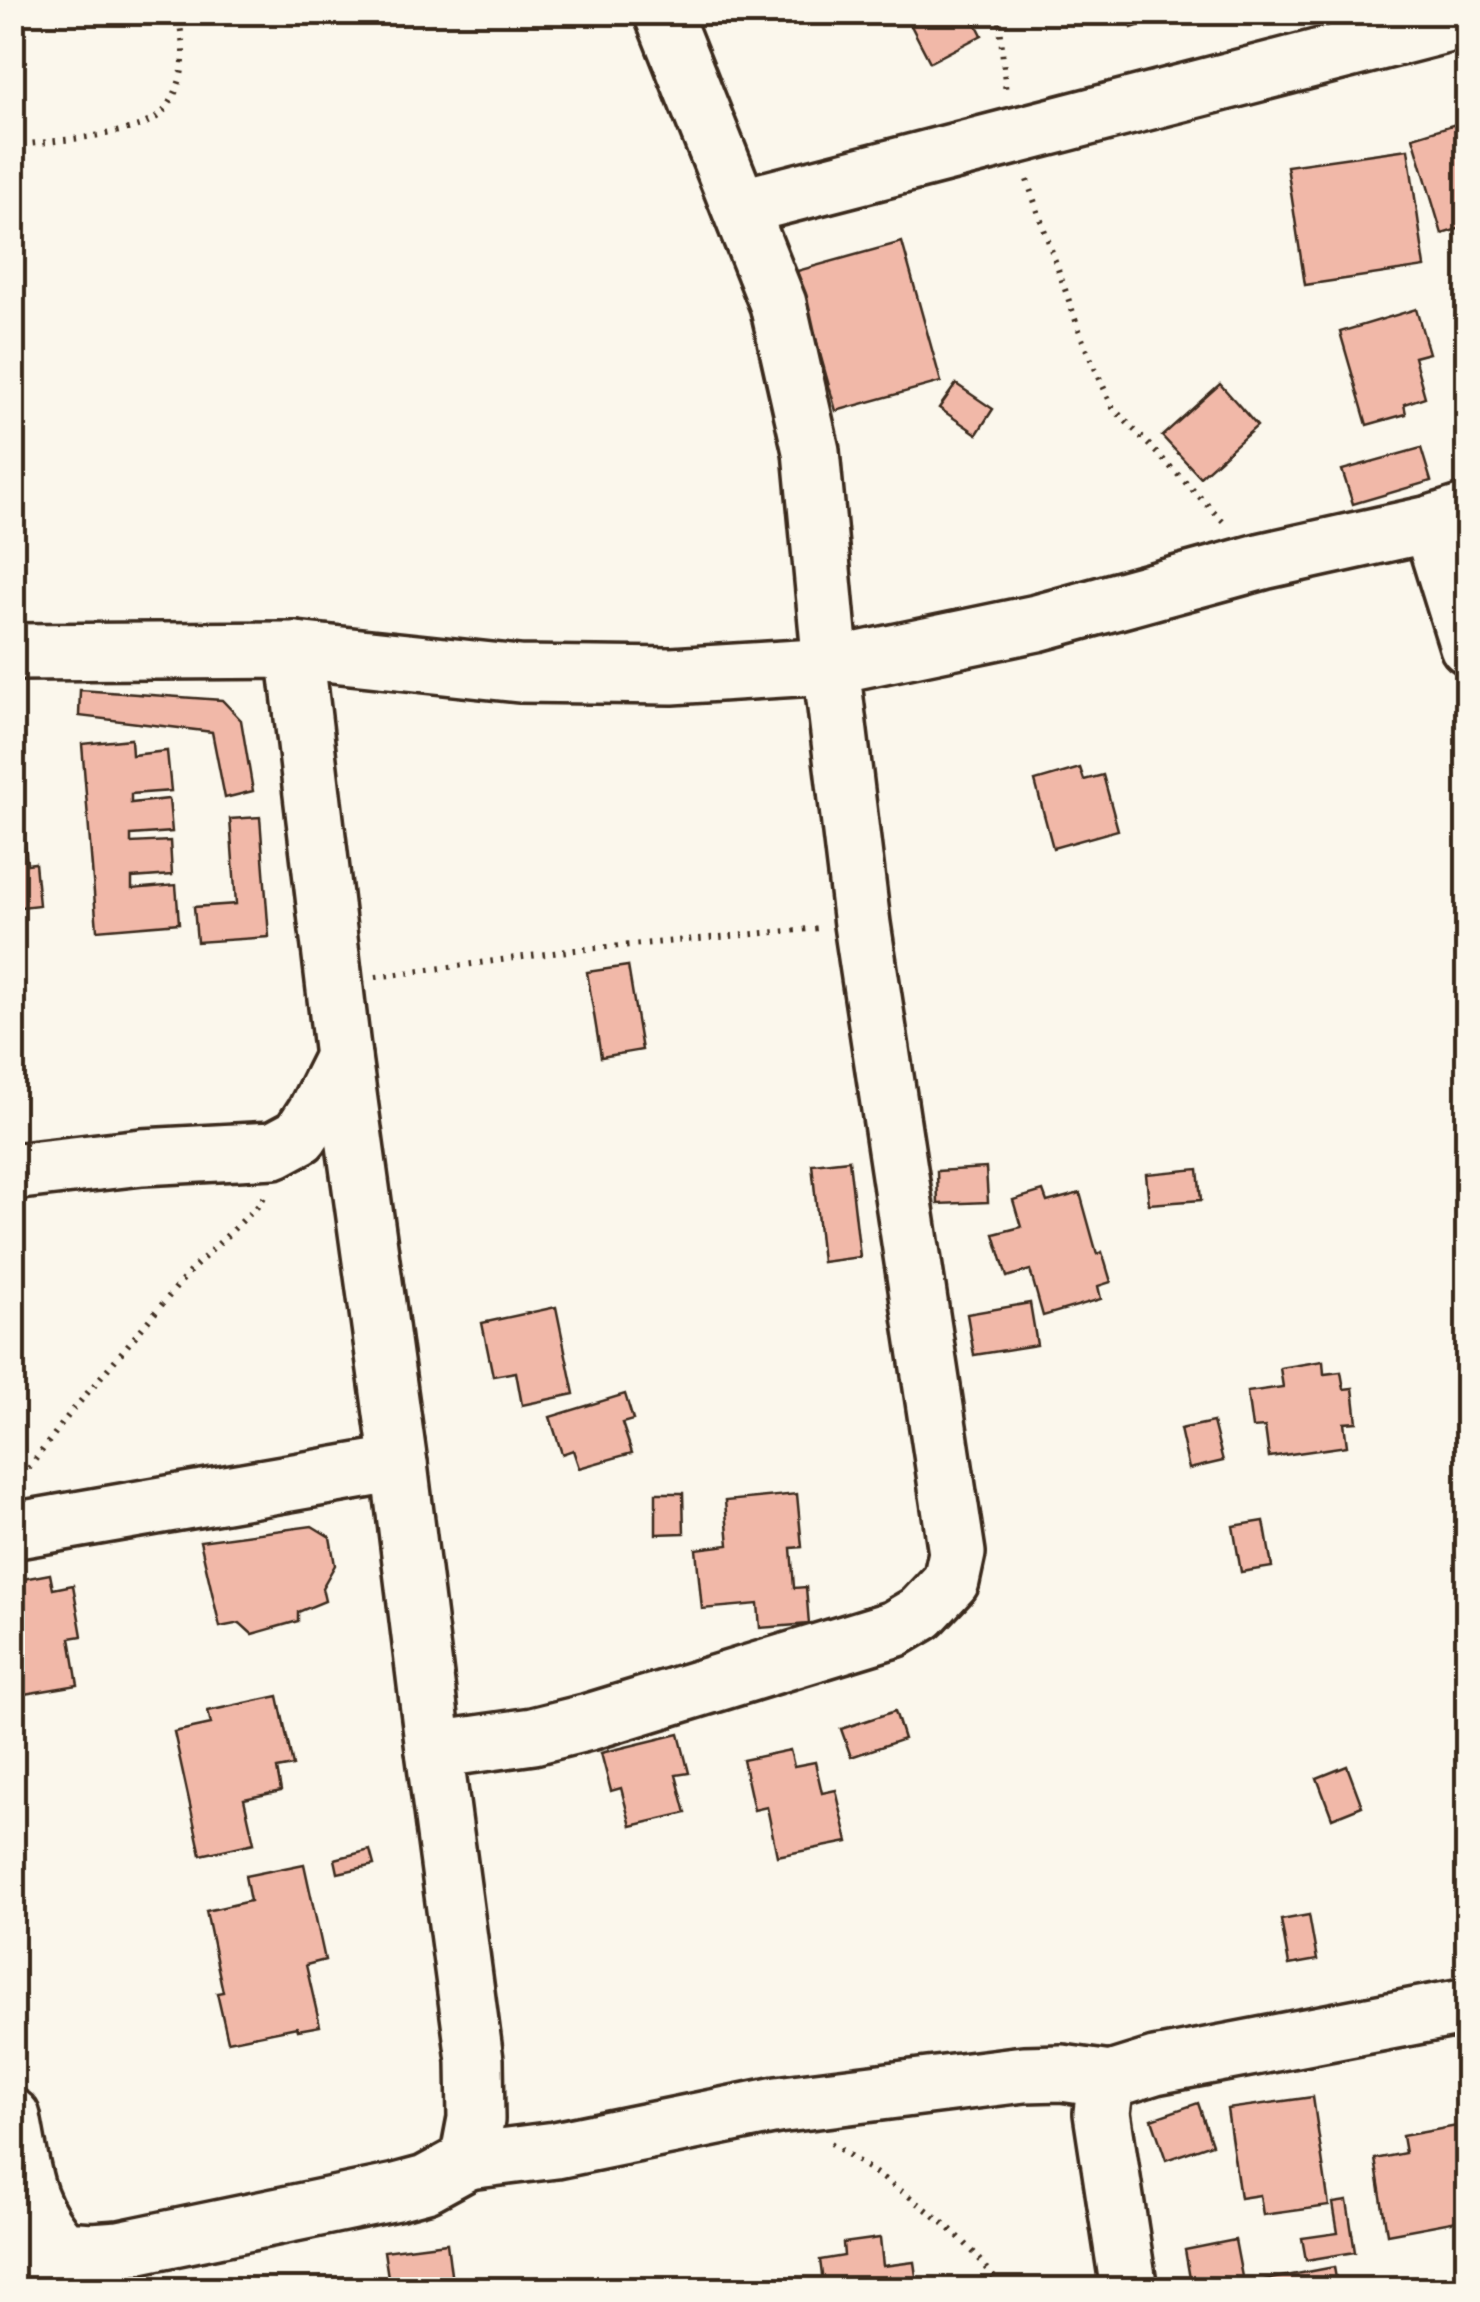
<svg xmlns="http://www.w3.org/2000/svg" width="1480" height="2302" font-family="Pangolin,sans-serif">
<rect width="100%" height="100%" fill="#fbf7ec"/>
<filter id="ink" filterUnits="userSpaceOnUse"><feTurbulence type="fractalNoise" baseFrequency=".01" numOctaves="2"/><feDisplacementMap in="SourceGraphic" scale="20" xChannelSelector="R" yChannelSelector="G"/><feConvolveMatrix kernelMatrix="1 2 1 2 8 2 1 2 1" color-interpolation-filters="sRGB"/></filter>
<g filter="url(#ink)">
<g fill="#f1b8a8" stroke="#3b2a1e" stroke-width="2.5">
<polygon points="904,12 970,12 982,35 930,62"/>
<polygon points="1127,12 1179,12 1132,28"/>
<polygon points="1459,123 1465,142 1468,142 1468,226 1442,234 1413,137"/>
<polygon points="1408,149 1425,267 1305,285 1287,166"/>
<polygon points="902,242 941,382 836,411 797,271"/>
<polygon points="1416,309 1429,353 1414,357 1425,397 1404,404 1406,414 1367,425 1340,332"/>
<polygon points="956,384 993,409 977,434 939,408"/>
<polygon points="1220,384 1257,426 1200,477 1162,436"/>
<polygon points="1421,448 1431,481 1353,504 1342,470"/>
<polygon points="80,690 222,700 241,720 253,791 225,798 212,732 79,716"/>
<polygon points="131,739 132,755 167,751 171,791 131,794 131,803 169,799 172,832 131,835 131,843 170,841 172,875 132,878 132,889 176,885 179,923 97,930 82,744"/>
<polygon points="1080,768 1084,780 1103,775 1118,830 1053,848 1035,781"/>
<polygon points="260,817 269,937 197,942 194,907 236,904 230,819"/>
<polygon points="23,820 27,864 35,863 39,905 12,908 12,821"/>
<polygon points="628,966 642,1050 601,1057 587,972"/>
<polygon points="849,1160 860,1257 822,1262 812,1164"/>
<polygon points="986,1168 988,1202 938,1204 937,1171"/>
<polygon points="1198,1169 1201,1200 1149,1204 1146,1174"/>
<polygon points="1043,1191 1047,1202 1080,1193 1097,1254 1102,1252 1111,1282 1098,1286 1101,1299 1043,1316 1030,1270 1007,1277 994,1234 1021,1227 1013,1200"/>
<polygon points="1030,1303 1037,1345 974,1355 967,1314"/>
<polygon points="556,1307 574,1394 522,1405 516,1372 493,1376 482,1323"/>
<polygon points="1323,1361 1324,1374 1341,1372 1344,1389 1353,1388 1357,1422 1344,1423 1347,1446 1269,1457 1265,1427 1252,1428 1247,1392 1283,1387 1280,1368"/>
<polygon points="625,1394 633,1420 622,1423 632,1453 579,1468 573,1450 562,1454 550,1417"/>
<polygon points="1213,1422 1223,1461 1189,1469 1180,1429"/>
<polygon points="656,1493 683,1493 684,1533 656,1534"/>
<polygon points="797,1494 802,1547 791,1548 794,1588 806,1587 809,1624 760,1628 758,1604 702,1609 696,1549 729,1545 725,1501"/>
<polygon points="1264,1521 1272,1567 1241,1572 1233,1526"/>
<polygon points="312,1526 330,1537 335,1565 322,1588 325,1601 298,1612 298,1621 252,1634 240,1623 220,1627 200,1541"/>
<polygon points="50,1574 53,1589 73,1585 82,1636 70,1638 78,1685 24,1694 21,1675 12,1676 12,1581"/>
<polygon points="278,1696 293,1766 277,1769 281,1791 244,1799 254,1843 201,1855 174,1732 211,1724 208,1711"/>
<polygon points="895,1711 904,1739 851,1757 841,1729"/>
<polygon points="679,1734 689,1773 676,1775 686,1813 631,1826 621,1788 611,1791 601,1753"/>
<polygon points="790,1750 794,1766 815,1762 822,1793 836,1790 848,1842 777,1856 767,1807 754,1810 743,1760"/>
<polygon points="1347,1766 1362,1806 1332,1818 1317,1778"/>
<polygon points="370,1850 374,1865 338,1873 335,1859"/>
<polygon points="304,1864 325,1960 306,1965 320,2026 298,2030 297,2027 228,2041 217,1993 223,1992 206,1911 250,1901 245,1876"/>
<polygon points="1309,1915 1317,1960 1289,1965 1281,1920"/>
<polygon points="1313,2097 1329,2206 1263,2215 1260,2195 1240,2198 1227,2109"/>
<polygon points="1198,2103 1212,2144 1166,2160 1152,2119"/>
<polygon points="1468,2124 1468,2219 1387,2234 1375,2159 1405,2153 1402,2136"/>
<polygon points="1347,2201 1355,2252 1306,2260 1302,2238 1338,2233 1333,2203"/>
<polygon points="880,2238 883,2266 914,2262 918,2290 824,2290 820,2260 844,2256 843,2243"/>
<polygon points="1235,2240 1243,2282 1207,2290 1192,2290 1185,2250"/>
<polygon points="447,2243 453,2290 390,2290 384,2251"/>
<polygon points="1334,2267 1338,2290 1267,2290 1265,2280"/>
</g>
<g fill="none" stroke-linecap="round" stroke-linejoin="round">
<g stroke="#3b2a1e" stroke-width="62">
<g id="minor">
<polyline points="740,207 1468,19"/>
<polyline points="1430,524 1468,646"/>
<polyline points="295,650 343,1057 399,1464 434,1750"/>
<polyline points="12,652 295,650 519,674 672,676 831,666 1037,623 1263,561 1430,524 1468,512"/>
<polyline points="12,1172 142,1157 274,1150 300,1136 315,1113 343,1057"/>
<polyline points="12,1531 399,1464"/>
<path d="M12,2117C23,2172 23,2206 62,2249L92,2251L120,2249L396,2192L426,2184L468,2161L476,2119L475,2060L434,1750L533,1736L589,1722L894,1629L921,1613L951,1581L957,1553L862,924L831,666L811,451L778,304L662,12"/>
<polyline points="468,2161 556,2150 777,2105 1024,2074 1062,2073 1110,2080"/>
<polyline points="12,2259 62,2249"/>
<polyline points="1129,2290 1102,2113 1104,2097 1110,2080 1155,2066 1468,2006"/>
</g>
</g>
<g stroke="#3b2a1e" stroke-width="6" stroke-dasharray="2.5 8" stroke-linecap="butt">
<polyline points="999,12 1006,95"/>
<path d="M12,146C49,141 121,137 152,120C168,112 177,92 181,75C186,55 181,33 178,12"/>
<polyline points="1027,180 1084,344 1113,408 1227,525"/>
<polyline points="376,977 575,950 821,928"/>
<polyline points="16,1485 68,1416 191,1270 260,1204 265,1195"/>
<path d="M831,2143C891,2185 963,2225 1002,2290"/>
</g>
<use href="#minor" stroke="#fbf7ec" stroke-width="55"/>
</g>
</g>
<rect width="1480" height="2302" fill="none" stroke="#fbf7ec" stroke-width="50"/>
<rect x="25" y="25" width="1430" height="2252" fill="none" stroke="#3b2a1e" stroke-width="4" filter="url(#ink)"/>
</svg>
